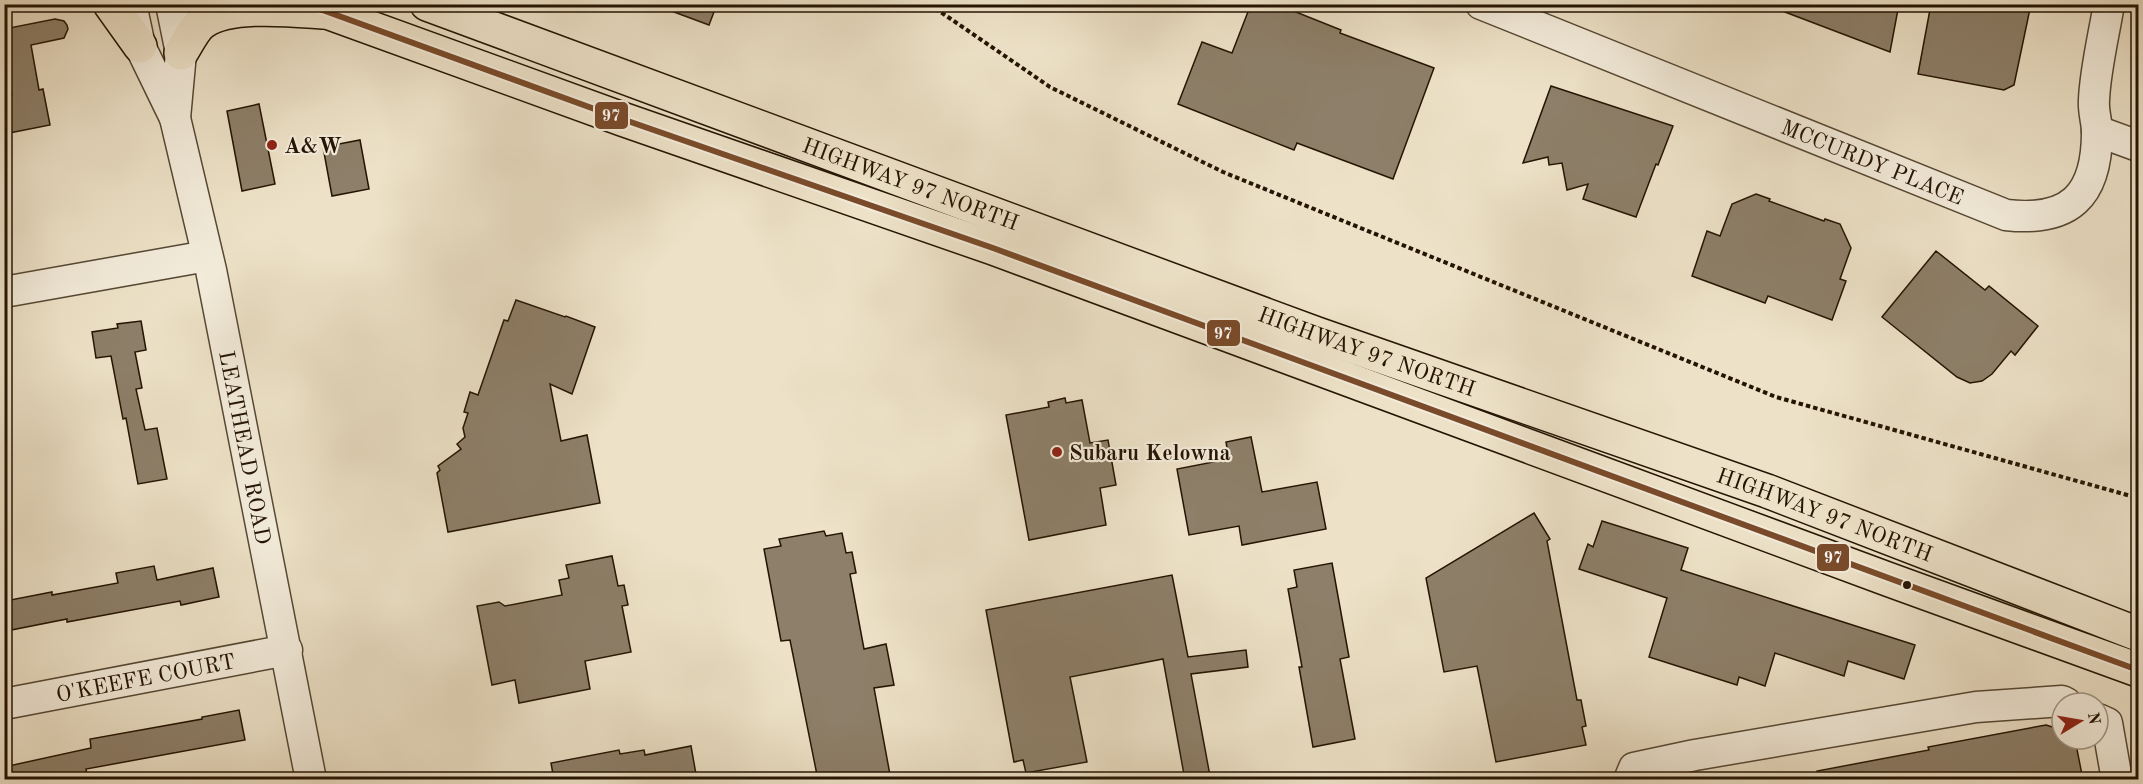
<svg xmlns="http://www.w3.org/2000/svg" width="2143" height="784" font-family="'Old Standard TT',serif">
<rect width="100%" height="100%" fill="#ede2c8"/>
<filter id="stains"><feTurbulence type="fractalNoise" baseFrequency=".00333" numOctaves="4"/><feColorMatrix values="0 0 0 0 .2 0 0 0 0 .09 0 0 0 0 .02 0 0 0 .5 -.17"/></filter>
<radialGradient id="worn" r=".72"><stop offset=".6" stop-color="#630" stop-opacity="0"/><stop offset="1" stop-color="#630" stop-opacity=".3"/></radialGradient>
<g fill="#8d7f69" stroke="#241403" stroke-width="1.5">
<polygon points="659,4 717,4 709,25 658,6"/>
<polygon points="1251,4 1276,4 1341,30 1340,33 1434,68 1393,179 1297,143 1294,150 1178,104 1202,42 1232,53"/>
<polygon points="1769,4 1899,4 1890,52 1769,6"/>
<polygon points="1931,4 2031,4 2014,85 2004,90 1918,74"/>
<polygon points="55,19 64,21 67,25 68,29 64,38 31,45 39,90 43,89 50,125 4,134 4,96 12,95 4,56 4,29"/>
<polygon points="1551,86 1673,126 1658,165 1656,164 1636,217 1583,199 1588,184 1567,190 1562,163 1549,165 1548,157 1523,163"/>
<polygon points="259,104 275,184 242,191 227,111"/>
<polygon points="360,140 369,189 332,196 323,147"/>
<polygon points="1756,194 1770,199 1769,201 1824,221 1825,219 1840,224 1851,248 1840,279 1846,281 1832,320 1768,296 1765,303 1692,276 1707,231 1720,236 1732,204"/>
<polygon points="1936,251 1985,290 1989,286 2038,326 2015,355 2011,351 1992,374 1982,381 1970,383 1957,377 1882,317"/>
<polygon points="516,300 565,317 566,316 595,327 572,394 550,384 561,441 587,435 600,503 448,532 437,473 440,470 438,466 461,449 457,444 465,437 463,428 468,413 464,412 470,392 478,395 504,320 508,321"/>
<polygon points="141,321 146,350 135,352 142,388 136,389 145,430 157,428 167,479 138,484 126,418 123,419 111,356 96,358 92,332 118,328 117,324"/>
<polygon points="1065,398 1066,403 1082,400 1090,443 1108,440 1116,485 1100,488 1106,525 1029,540 1006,415 1049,407 1048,402"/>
<polygon points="1251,437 1262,492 1317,482 1326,529 1242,545 1239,526 1189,535 1177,469 1229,459 1226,442"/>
<polygon points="1534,513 1550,539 1547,541 1577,700 1581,700 1586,726 1582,727 1586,745 1496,762 1477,666 1444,672 1426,578"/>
<polygon points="1602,521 1688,548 1681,570 1915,645 1904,679 1848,661 1844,676 1775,653 1765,686 1739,677 1737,685 1649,657 1667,598 1579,569 1588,544 1593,547"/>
<polygon points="824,531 826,536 842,533 846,553 852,552 856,573 850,574 864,649 886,644 894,685 874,688 891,780 818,780 790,640 781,641 764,549 781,546 779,539"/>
<polygon points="612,556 618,586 624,585 628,605 622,606 631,652 585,661 590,689 519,703 515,680 492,685 477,606 499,602 505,606 562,595 559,580 569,578 566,565"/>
<polygon points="1332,563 1349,657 1340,659 1355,739 1313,747 1299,667 1302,667 1288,589 1297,587 1294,570"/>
<polygon points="154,566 157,580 213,568 219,597 181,605 180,601 67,622 67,619 11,630 5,601 52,592 52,595 118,583 116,573"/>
<polygon points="1172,575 1188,657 1246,650 1248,667 1191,674 1210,776 1185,780 1163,659 1070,677 1087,762 1026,773 1023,760 1014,762 986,610"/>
<polygon points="239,710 245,740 86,769 88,780 4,780 4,767 91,748 90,739 202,719 202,717"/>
<polygon points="2046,725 2062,730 2062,739 2075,739 2083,780 1818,780 1817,771 1929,750 1928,747"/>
<polygon points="691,746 697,780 554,780 551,763 619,750 620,754 644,750 645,755"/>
</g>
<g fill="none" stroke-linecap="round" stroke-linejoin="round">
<g stroke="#564834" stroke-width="33">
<g id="minor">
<path id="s1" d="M131,4L140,46L175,118L211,270L311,780"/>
<polyline points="171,4 181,53 175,118"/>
<path id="s2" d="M1481,4L2006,215C2069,222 2097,197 2097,132C2097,122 2093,111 2094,100C2095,71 2104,34 2109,4"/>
<polyline points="2097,131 2138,146"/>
<polyline points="4,292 207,256"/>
<path id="s3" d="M4,704L287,650"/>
<polyline points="2098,719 2107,723 2117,780"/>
<polyline points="1629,780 1634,768 1695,755 1976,707 2062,701 2066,703"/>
</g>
</g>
<g stroke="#241403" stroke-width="36">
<g id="highway">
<polyline points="110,4 140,46"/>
<polyline points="305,4 622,119 993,248 1890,580 2138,670"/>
<path id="s4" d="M427,4L1317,334L1767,491L2138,634"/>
<path d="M181,53C187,44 194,28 203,22C230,3 292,10 324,12"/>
</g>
</g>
<polyline stroke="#241403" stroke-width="4" stroke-dasharray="4.5 3" stroke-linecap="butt" points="929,4 1050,87 1223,172 1776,397 2138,498"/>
<use href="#minor" stroke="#f3ecdb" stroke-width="30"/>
<use href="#highway" stroke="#ede2c8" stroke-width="33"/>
<g stroke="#f3ecdb" stroke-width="10">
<polyline id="bus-1" points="306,4 622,119 993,248 2138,670"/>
</g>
<use href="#bus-1" stroke="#7a4b2a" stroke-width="6"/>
</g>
<g fill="#8f2418" stroke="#f3ecdb" stroke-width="2">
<circle cx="272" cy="145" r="6"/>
<circle cx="1057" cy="452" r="6"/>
</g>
<circle fill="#241403" stroke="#f3ecdb" stroke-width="2" cx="1907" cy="585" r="5"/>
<g text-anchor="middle" stroke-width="4.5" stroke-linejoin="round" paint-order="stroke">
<g font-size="22" font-weight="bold" fill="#241403" stroke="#f3ecdb" text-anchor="start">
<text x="284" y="153">A&amp;W</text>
<text x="1069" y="460">Subaru Kelowna</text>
</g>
<g font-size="22" fill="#241403" stroke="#f3ecdb">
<text dy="8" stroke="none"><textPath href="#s2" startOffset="422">MCCURDY PLACE</textPath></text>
<text dy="8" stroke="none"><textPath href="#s4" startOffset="516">HIGHWAY 97 NORTH</textPath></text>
<text dy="8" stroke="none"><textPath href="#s4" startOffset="1002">HIGHWAY 97 NORTH</textPath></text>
<text dy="8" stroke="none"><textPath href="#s1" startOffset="460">LEATHEAD ROAD</textPath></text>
<text dy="8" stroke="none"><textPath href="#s4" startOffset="1488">HIGHWAY 97 NORTH</textPath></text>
<text dy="8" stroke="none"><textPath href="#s3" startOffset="144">O'KEEFE COURT</textPath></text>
</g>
</g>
<g stroke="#f3ecdb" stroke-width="2">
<rect x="594" y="101" width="35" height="29" rx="6" fill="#7a4b2a"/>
<rect x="1206" y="319" width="35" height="28" rx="6" fill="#7a4b2a"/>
<rect x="1816" y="543" width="34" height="29" rx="6" fill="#7a4b2a"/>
</g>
<g font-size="16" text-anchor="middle" font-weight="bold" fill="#fff">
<text x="611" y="121">97</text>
<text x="1223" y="339">97</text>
<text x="1833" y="563">97</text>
</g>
<rect width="2143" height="784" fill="none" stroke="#ede2c8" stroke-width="24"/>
<rect x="6" y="6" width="2131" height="772" fill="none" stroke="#241403" stroke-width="3"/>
<rect x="12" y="12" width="2119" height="760" fill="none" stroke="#241403" stroke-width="1.5"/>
<g transform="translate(2080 721) rotate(79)"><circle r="28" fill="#f3ecdb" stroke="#a09685" stroke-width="1.5"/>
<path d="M0-4.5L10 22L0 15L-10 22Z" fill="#8f2418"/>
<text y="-9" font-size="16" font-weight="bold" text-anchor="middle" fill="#241403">N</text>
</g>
<rect width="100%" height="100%" filter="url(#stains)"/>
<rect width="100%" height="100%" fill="url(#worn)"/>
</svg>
